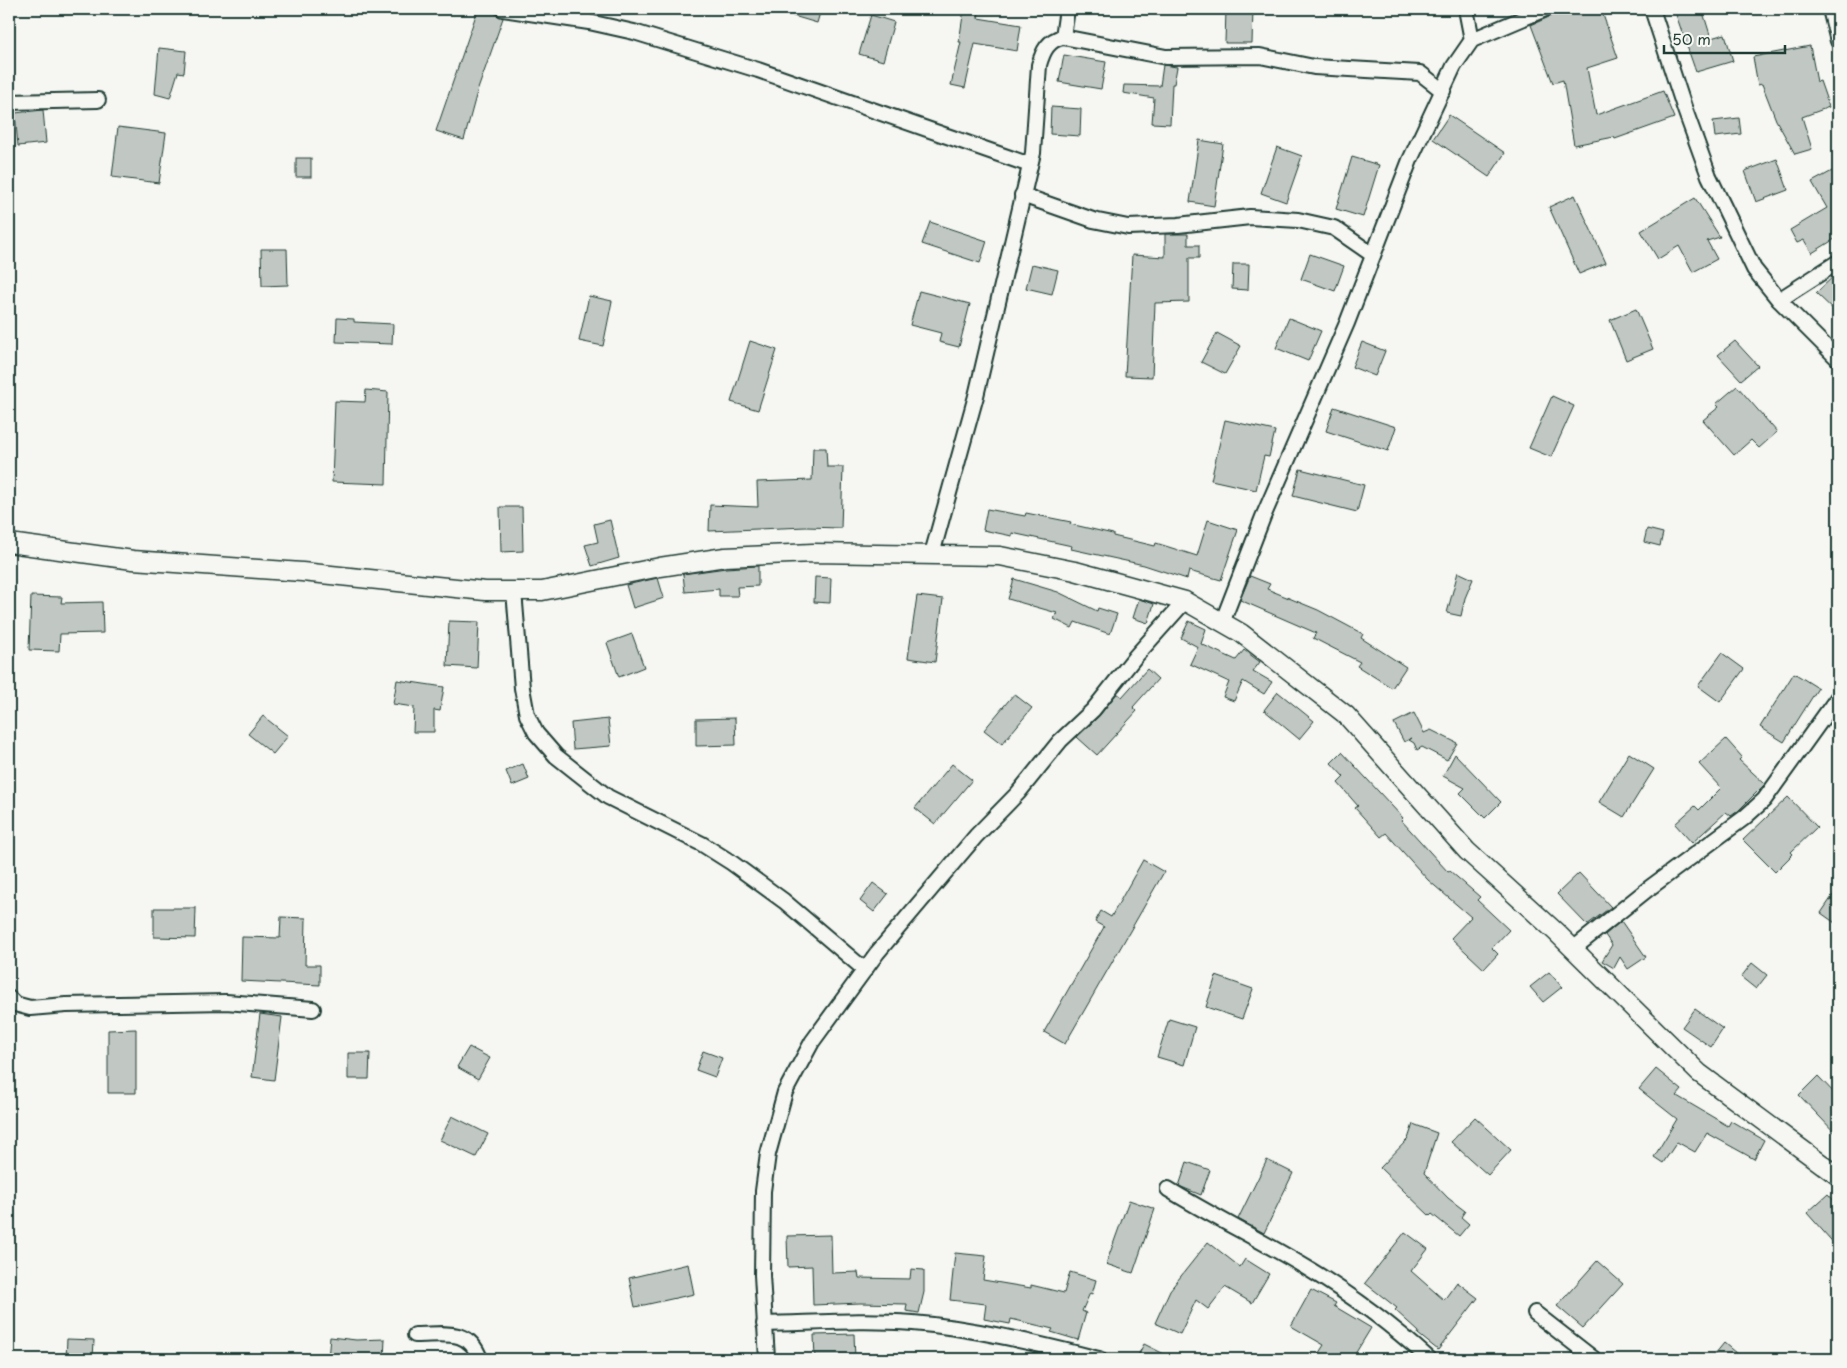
<svg xmlns="http://www.w3.org/2000/svg" width="1847" height="1368" font-family="'Playpen Sans',sans-serif">
<rect width="100%" height="100%" fill="#f6f6f2"/>
<filter id="ink" filterUnits="userSpaceOnUse"><feTurbulence type="fractalNoise" baseFrequency=".02" numOctaves="2"/><feDisplacementMap in="SourceGraphic" scale="10" xChannelSelector="R" yChannelSelector="G"/><feConvolveMatrix kernelMatrix="1 2 1 2 8 2 1 2 1" color-interpolation-filters="sRGB"/></filter>
<g filter="url(#ink)">
<g fill="#c1c8c3" stroke="#1f3d34">
<polygon points="478,9 495,12 503,18 477,92 464,140 436,131"/>
<polygon points="780,9 821,9 817,23 780,12"/>
<polygon points="964,9 980,9 978,18 1021,25 1017,51 975,44 965,88 951,85 961,42 959,42"/>
<polygon points="1226,9 1253,9 1252,43 1225,43"/>
<polygon points="1567,9 1601,9 1618,58 1587,68 1596,115 1663,91 1674,118 1615,139 1614,137 1574,145 1563,80 1553,83 1531,25"/>
<polygon points="1674,9 1702,9 1711,38 1725,34 1733,61 1696,72"/>
<polygon points="871,15 894,22 883,61 859,54"/>
<polygon points="1810,46 1817,82 1820,81 1829,107 1802,117 1812,149 1795,154 1776,120 1762,84 1758,85 1753,57"/>
<polygon points="159,48 186,51 184,73 178,72 170,98 155,94"/>
<polygon points="1064,55 1106,62 1101,89 1059,82"/>
<polygon points="1163,65 1177,67 1174,84 1172,84 1170,124 1152,123 1154,98 1123,93 1124,85 1160,86"/>
<polygon points="1051,107 1081,109 1080,136 1050,134"/>
<polygon points="43,110 46,143 18,146 15,113"/>
<polygon points="1449,115 1505,153 1489,177 1433,139"/>
<polygon points="1739,118 1741,134 1715,137 1713,121"/>
<polygon points="118,127 166,133 159,183 112,177"/>
<polygon points="1199,140 1223,144 1214,206 1190,202"/>
<polygon points="1277,147 1302,156 1286,202 1261,193"/>
<polygon points="1352,157 1379,165 1363,217 1336,209"/>
<rect x="296" y="158" width="15" height="19"/>
<polygon points="1777,159 1788,190 1756,202 1745,171"/>
<polygon points="1834,170 1838,178 1838,237 1812,253 1804,240 1797,243 1790,230 1827,208 1812,182"/>
<polygon points="1575,195 1606,263 1579,274 1549,207"/>
<polygon points="1695,198 1720,237 1707,241 1717,259 1693,272 1679,246 1658,259 1641,231"/>
<polygon points="930,222 987,241 980,263 922,244"/>
<polygon points="1165,234 1188,234 1188,245 1199,245 1199,258 1189,258 1189,302 1155,303 1152,377 1125,376 1132,255 1165,257"/>
<polygon points="261,249 287,249 288,285 262,286"/>
<polygon points="1310,254 1344,266 1335,291 1301,279"/>
<polygon points="1032,264 1058,270 1052,294 1026,288"/>
<polygon points="1233,264 1249,264 1248,290 1232,289"/>
<polygon points="1838,272 1838,314 1816,293"/>
<polygon points="919,291 970,304 959,347 939,342 941,333 910,325"/>
<polygon points="589,296 612,301 603,346 579,341"/>
<polygon points="1636,309 1653,349 1626,360 1610,320"/>
<polygon points="337,318 354,319 354,322 393,324 392,344 336,342"/>
<polygon points="1289,318 1321,331 1308,361 1276,348"/>
<polygon points="1217,333 1241,346 1225,374 1201,362"/>
<polygon points="750,341 777,350 758,410 731,402"/>
<polygon points="1735,341 1758,366 1741,380 1718,355"/>
<polygon points="1362,342 1385,351 1375,376 1352,367"/>
<polygon points="1737,386 1777,432 1759,448 1751,440 1734,455 1703,420 1719,407 1716,404"/>
<polygon points="366,390 388,392 386,484 332,482 335,401 365,402"/>
<polygon points="1552,396 1574,406 1551,457 1529,448"/>
<polygon points="1334,407 1396,427 1388,451 1326,431"/>
<polygon points="1225,420 1275,431 1269,457 1264,456 1256,490 1211,480"/>
<polygon points="813,448 826,448 827,467 843,467 841,528 806,527 709,531 710,505 758,507 757,482 812,480"/>
<polygon points="1300,469 1364,485 1357,512 1293,496"/>
<polygon points="500,507 522,507 523,551 501,552"/>
<polygon points="987,509 1025,516 1026,513 1071,522 1070,524 1113,534 1113,536 1155,546 1156,543 1197,556 1208,520 1238,530 1221,580 1189,571 1187,579 1144,565 1071,549 1072,546 1012,533 1012,536 983,530"/>
<polygon points="610,520 619,558 592,566 585,545 598,542 594,524"/>
<polygon points="1647,529 1663,533 1660,546 1644,542"/>
<polygon points="758,566 758,586 737,587 738,596 719,596 719,589 685,592 683,574 726,568"/>
<polygon points="1458,572 1473,579 1465,598 1461,616 1447,613"/>
<polygon points="1250,576 1270,584 1267,589 1318,610 1363,634 1361,638 1406,667 1392,688 1357,666 1360,662 1313,638 1316,633 1240,600"/>
<polygon points="815,577 831,578 830,603 814,602"/>
<polygon points="658,578 664,598 633,608 626,585"/>
<polygon points="1014,579 1058,592 1097,611 1098,608 1117,614 1110,634 1075,622 1072,628 1054,619 1057,613 1008,599"/>
<polygon points="31,596 62,597 61,603 102,602 103,633 60,634 59,651 29,650"/>
<polygon points="917,596 943,599 935,662 908,658"/>
<polygon points="1139,599 1154,604 1148,623 1133,618"/>
<polygon points="449,621 479,622 477,668 447,666"/>
<polygon points="1189,621 1206,629 1201,644 1236,660 1244,650 1260,662 1253,671 1272,682 1264,694 1243,681 1234,701 1223,697 1229,682 1190,664 1198,647 1181,638"/>
<polygon points="632,634 644,667 619,677 607,643"/>
<polygon points="1722,653 1744,669 1720,702 1698,686"/>
<polygon points="1147,669 1158,679 1133,707 1137,711 1097,755 1077,737 1100,715 1117,693 1122,697"/>
<polygon points="1794,673 1818,688 1784,742 1760,727"/>
<polygon points="397,680 444,687 440,711 434,710 434,732 413,732 414,707 393,704"/>
<polygon points="1278,692 1314,721 1299,739 1264,710"/>
<polygon points="1014,694 1032,708 1002,744 984,730"/>
<polygon points="1414,713 1424,733 1431,730 1457,743 1447,760 1422,747 1417,750 1414,743 1409,740 1412,738 1404,742 1394,723"/>
<polygon points="263,716 288,736 273,754 248,734"/>
<polygon points="735,718 736,745 696,746 696,719"/>
<polygon points="608,719 611,746 573,749 571,723"/>
<polygon points="1726,739 1742,757 1739,760 1765,784 1738,811 1731,816 1726,812 1692,843 1675,824 1695,806 1699,810 1721,788 1699,764"/>
<polygon points="1342,752 1403,818 1401,820 1448,872 1450,871 1480,897 1477,900 1509,930 1492,948 1498,954 1484,969 1451,938 1471,917 1428,880 1386,833 1381,837 1355,808 1358,806 1338,783 1344,777 1331,763"/>
<polygon points="1629,753 1654,769 1624,817 1599,802"/>
<polygon points="1455,754 1501,802 1485,818 1460,793 1465,788 1443,776"/>
<polygon points="523,764 529,779 512,786 506,771"/>
<polygon points="952,764 972,780 935,824 915,808"/>
<polygon points="1788,797 1817,827 1791,852 1793,854 1775,872 1743,840"/>
<polygon points="1143,860 1164,872 1065,1044 1044,1032 1104,927 1095,922 1101,911 1111,917"/>
<polygon points="1579,873 1611,907 1587,925 1557,894"/>
<polygon points="873,883 888,894 874,912 860,901"/>
<polygon points="1838,888 1838,925 1821,913"/>
<polygon points="154,908 196,908 195,938 154,937"/>
<polygon points="281,917 306,918 305,965 320,965 320,985 241,981 242,937 280,938"/>
<polygon points="1621,921 1646,957 1628,969 1620,957 1614,968 1602,961 1612,945 1605,935"/>
<polygon points="1752,963 1767,975 1756,989 1741,977"/>
<polygon points="1549,972 1562,987 1543,1002 1530,987"/>
<polygon points="1216,976 1253,989 1242,1019 1206,1007"/>
<polygon points="1695,1009 1723,1029 1711,1047 1682,1027"/>
<polygon points="260,1014 282,1017 274,1080 252,1077"/>
<polygon points="1169,1019 1195,1027 1184,1065 1157,1057"/>
<polygon points="136,1029 136,1093 108,1093 108,1030"/>
<polygon points="469,1047 490,1058 478,1079 457,1067"/>
<polygon points="703,1051 722,1058 715,1077 696,1070"/>
<polygon points="348,1053 370,1053 369,1079 348,1079"/>
<polygon points="1656,1069 1682,1090 1677,1096 1728,1126 1731,1121 1764,1140 1754,1159 1707,1133 1695,1152 1677,1142 1663,1163 1654,1157 1677,1119 1639,1089"/>
<polygon points="1818,1076 1838,1097 1838,1136 1799,1095"/>
<polygon points="452,1116 488,1134 476,1157 440,1140"/>
<polygon points="1475,1117 1511,1150 1488,1175 1451,1142"/>
<polygon points="1413,1124 1437,1133 1424,1173 1448,1198 1465,1211 1461,1217 1469,1224 1459,1236 1432,1214 1430,1216 1380,1168 1408,1139"/>
<polygon points="1267,1160 1293,1173 1264,1233 1238,1219"/>
<polygon points="1187,1162 1210,1170 1201,1195 1179,1186"/>
<polygon points="1828,1194 1838,1205 1838,1248 1807,1213"/>
<polygon points="1129,1200 1155,1209 1133,1273 1106,1264"/>
<polygon points="1405,1232 1428,1249 1411,1271 1444,1300 1457,1282 1478,1298 1438,1350 1418,1334 1419,1332 1395,1310 1397,1308 1365,1283"/>
<polygon points="831,1235 832,1273 858,1272 859,1278 910,1279 911,1269 924,1270 924,1292 919,1313 906,1311 907,1304 860,1303 813,1305 812,1266 788,1267 787,1236"/>
<polygon points="1208,1242 1240,1267 1245,1259 1269,1274 1252,1303 1225,1287 1208,1309 1196,1300 1180,1334 1155,1323 1170,1290"/>
<polygon points="955,1253 986,1256 983,1280 1031,1288 1031,1285 1064,1293 1070,1272 1096,1280 1092,1294 1090,1293 1082,1311 1086,1313 1078,1340 1051,1332 1053,1329 1011,1319 1010,1324 984,1319 986,1304 950,1300"/>
<polygon points="1597,1261 1623,1284 1583,1328 1557,1306"/>
<polygon points="688,1264 694,1294 635,1307 629,1278"/>
<polygon points="1311,1290 1336,1303 1334,1306 1371,1328 1352,1359 1315,1359 1324,1345 1291,1326"/>
<polygon points="854,1334 855,1359 815,1359 814,1335"/>
<polygon points="330,1337 356,1340 385,1339 384,1359 328,1359"/>
<polygon points="67,1339 94,1340 93,1359 66,1359"/>
<polygon points="1724,1343 1743,1359 1711,1359"/>
<polygon points="1144,1344 1174,1359 1136,1359"/>
</g>
<g fill="none" stroke-linecap="round" stroke-linejoin="round">
<g stroke="#1f3d34" stroke-width="18">
<g id="minor">
<polyline points="503,9 589,22 634,32 758,70 1030,165"/>
<polyline points="1466,9 1472,40"/>
<polyline points="1652,9 1685,110 1709,176 1754,269 1779,300 1838,359"/>
<polyline points="1830,9 1838,41"/>
<polyline points="1063,37 1067,9"/>
<polyline points="9,102 98,100"/>
<polyline points="1022,195 1093,220 1128,227 1178,225 1250,217 1298,220 1334,228 1373,255"/>
<polyline points="1779,300 1838,262"/>
<path d="M932,554L976,396L1033,153L1039,65C1043,51 1048,40 1063,37L1166,57L1260,56L1314,67L1420,73L1443,91"/>
<polyline points="514,591 522,688 527,715 536,733 556,756 608,797 702,844 732,863 784,901 865,970"/>
<polyline points="1222,623 1263,517 1347,323 1410,160 1454,66 1472,40 1545,9"/>
<polyline points="1573,949 1648,889 1744,818 1764,800 1838,697"/>
<polyline points="9,998 15,1004 30,1008 66,1005 226,1002 313,1009"/>
<path d="M1168,1189C1213,1217 1261,1240 1307,1268C1350,1294 1392,1325 1429,1359"/>
<polyline points="1535,1313 1594,1359"/>
<path d="M764,1324C814,1323 863,1319 913,1323C975,1328 1038,1344 1099,1359"/>
<path d="M415,1335C443,1335 469,1327 480,1359"/>
<polyline points="767,1359 762,1275 763,1191 768,1154 785,1092 812,1042 877,953 976,836 1018,793 1060,741 1093,710 1135,657 1185,601"/>
</g>
</g>
<g stroke="#1f3d34" stroke-width="21">
<polyline id="tertiary" points="9,543 133,560 302,572 485,591 542,591 660,567 725,557 813,553 1000,556 1075,571 1185,601 1241,633 1346,715 1467,851 1556,932 1699,1073 1838,1176"/>
</g>
<use href="#minor" stroke="#f6f6f2" stroke-width="14"/>
<use href="#tertiary" stroke="#f6f6f2" stroke-width="18"/>
</g>
</g>
<rect width="1847" height="1368" fill="none" stroke="#f6f6f2" stroke-width="30"/>
<rect x="15" y="15" width="1817" height="1338" fill="none" stroke="#1f3d34" stroke-width="2" filter="url(#ink)"/>
<path d="M1664 45v8h121v-8" fill="none" stroke="#1f3d34" stroke-width="2.5"/>
<text x="1672" y="45" font-size="15" fill="#1f3d34" stroke="#f6f6f2" stroke-width="4" paint-order="stroke">50 m</text>
</svg>
